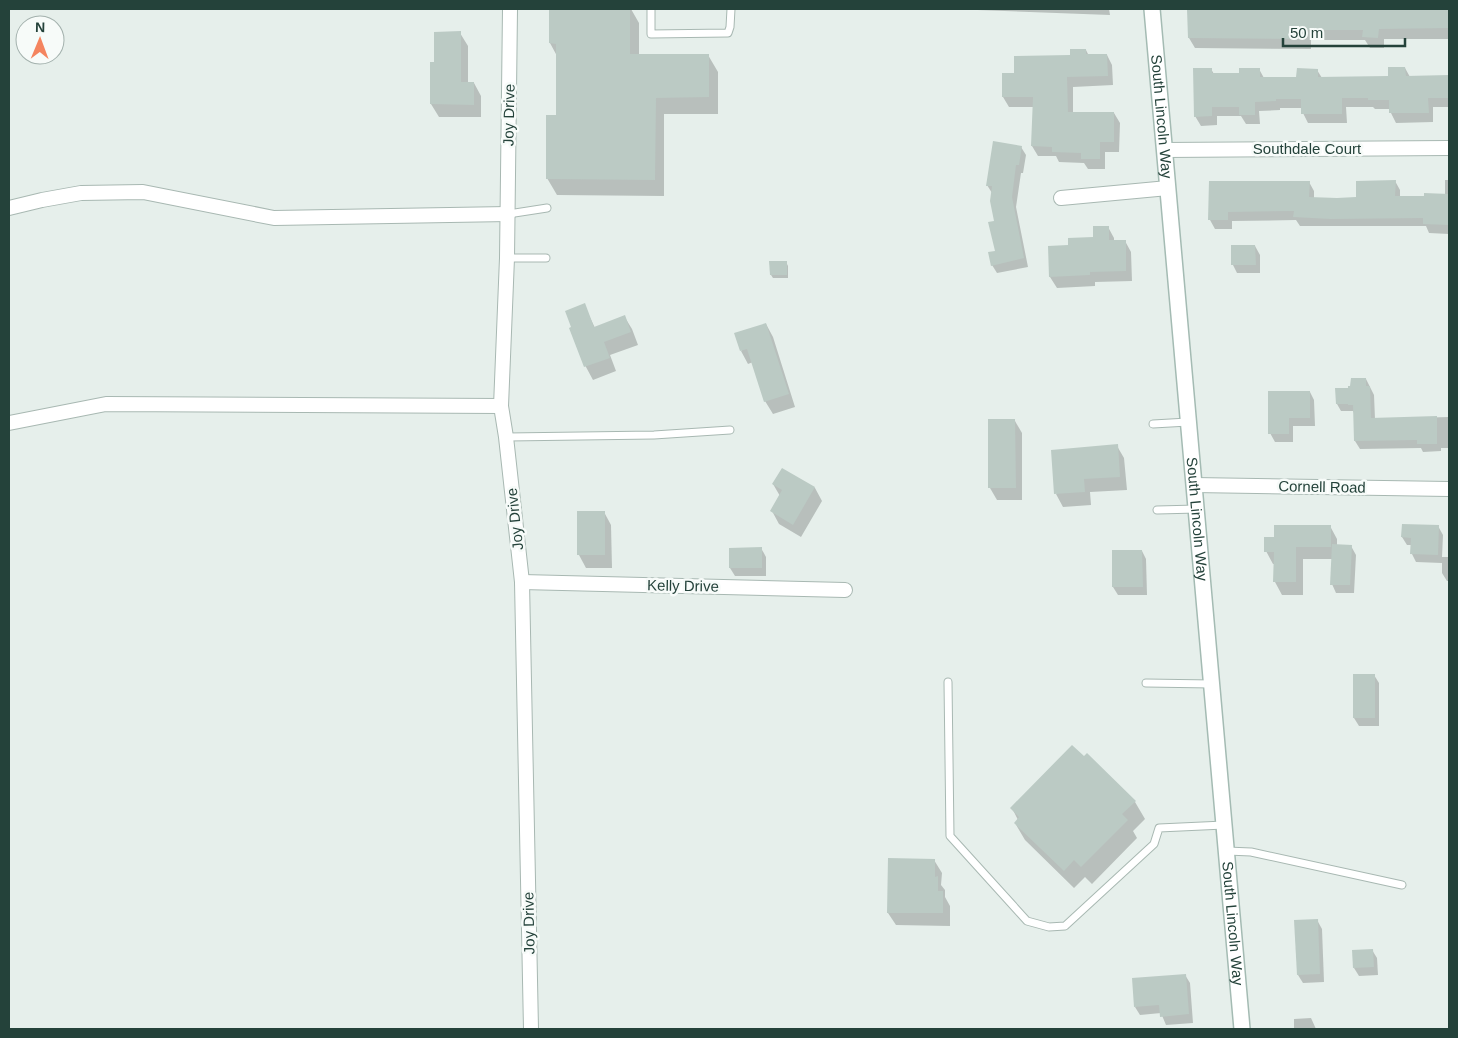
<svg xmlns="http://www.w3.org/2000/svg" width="1458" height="1038" font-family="Arial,sans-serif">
<rect width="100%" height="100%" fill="#e6efeb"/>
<g fill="#0003">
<polygon points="550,9 631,9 639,23 639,56 708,55 718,72 718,114 664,114 664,196 557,195 547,178 558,116 557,56 550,43"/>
<polygon points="950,9 1109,9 1110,15"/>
<polygon points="1189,9 1231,9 1231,11 1255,11 1255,9 1298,9 1298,10 1384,9 1406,10 1449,9 1449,39 1384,39 1384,48 1370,48 1365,40 1311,40 1311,49 1195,48 1189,38"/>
<polygon points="460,33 468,46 468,83 474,83 481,96 481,117 439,117 431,104 435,63"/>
<polygon points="1086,50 1089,56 1107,55 1112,65 1113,85 1073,87 1073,113 1114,113 1120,123 1119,152 1105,152 1105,169 1088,169 1084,163 1059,162 1056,156 1038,156 1032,146 1034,107 1009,107 1003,97 1015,74 1071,57"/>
<polygon points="1405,68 1410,77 1449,76 1449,107 1433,107 1433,122 1396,123 1391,113 1391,109 1375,109 1373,107 1346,107 1347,123 1308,123 1303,113 1303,108 1280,108 1280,110 1259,111 1260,124 1246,124 1241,116 1217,116 1217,125 1201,126 1195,116 1211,69 1214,74 1240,74 1259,69 1264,78 1298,78 1317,70 1322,78 1389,77"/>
<polygon points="1021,147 1026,155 1023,173 1021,173 1016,207 1028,267 997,273 992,265 996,252 995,222 992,193 987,185"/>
<polygon points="1445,180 1449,180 1449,234 1429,233 1426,226 1300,226 1296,220 1232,221 1232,229 1215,229 1210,220 1210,182 1309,182 1314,191 1314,198 1337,199 1357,198 1395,181 1400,190 1400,197 1445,195"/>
<polygon points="1108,227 1114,238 1114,242 1125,241 1131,252 1132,281 1095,282 1095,286 1057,288 1050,277 1049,247 1069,246 1095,238"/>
<polygon points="1255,246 1260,255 1260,273 1237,273 1233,265 1232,247"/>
<polygon points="786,262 788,266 788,278 773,278 771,275"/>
<polygon points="584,305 595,328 624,316 632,329 638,345 610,355 616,371 593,380 586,367 571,329"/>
<polygon points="766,324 773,337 795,407 773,414 765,401 753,362 748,364 741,351"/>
<polygon points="1366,379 1374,395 1375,419 1449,417 1449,448 1441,448 1441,451 1423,452 1421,448 1360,449 1355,441 1354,413 1353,411 1341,411 1337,404 1349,389"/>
<polygon points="1310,392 1314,400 1315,426 1293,426 1293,442 1275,442 1270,433"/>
<polygon points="1015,421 1022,433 1022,500 997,500 990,488"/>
<polygon points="1117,446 1124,458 1127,490 1090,492 1091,505 1063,507 1056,494"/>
<polygon points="782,469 815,488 822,501 801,537 779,524 772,511 780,496 773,484"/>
<polygon points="578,512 604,512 611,525 612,568 586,568 579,555"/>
<polygon points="1330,526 1337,539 1337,546 1351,546 1356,555 1354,593 1336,593 1332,584 1333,559 1303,559 1303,595 1282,595 1275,582 1275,564 1273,564 1266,551 1276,538"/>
<polygon points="1438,526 1443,535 1442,557 1449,557 1449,581 1447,581 1442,573 1442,563 1416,562 1412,554 1412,545 1407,545 1402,537"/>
<polygon points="761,548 766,557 766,576 735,576 730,568 730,549"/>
<polygon points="1142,551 1146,559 1147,595 1118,595 1113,587"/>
<polygon points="1374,675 1379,683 1379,726 1359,726 1354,718"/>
<polygon points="1135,802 1145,819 1133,831 1137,838 1092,884 1085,877 1074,888 1025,840 1015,823 1018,820 1012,808"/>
<polygon points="934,860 942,873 941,885 945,890 945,897 950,906 950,926 896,925 888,913"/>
<polygon points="1317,920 1322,929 1324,982 1303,983 1298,975"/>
<polygon points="1372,950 1377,958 1378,975 1359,976 1354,968"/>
<polygon points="1185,975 1190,983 1193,1023 1166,1025 1161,1013 1140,1015 1135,1007"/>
<polygon points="1311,1018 1316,1029 1294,1029 1294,1019"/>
</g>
<g fill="#bbcac4">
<polygon points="549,9 630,9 630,54 709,54 709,97 656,98 655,180 546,179 546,115 556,115 556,44 549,43"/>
<polygon points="1187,9 1226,9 1226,10 1253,10 1253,9 1449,9 1449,28 1379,29 1378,38 1362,37 1363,30 1305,30 1305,39 1188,38"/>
<polygon points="461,31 461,82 474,82 474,105 430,104 430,62 434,62 434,32"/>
<polygon points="1070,49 1086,49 1086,54 1107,54 1108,76 1067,77 1068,112 1114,112 1114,142 1100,142 1100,159 1081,159 1081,153 1052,152 1052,147 1031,146 1033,97 1002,97 1002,73 1014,73 1014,56 1070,55"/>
<polygon points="1388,67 1405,67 1406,76 1449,75 1449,98 1428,98 1429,113 1389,113 1389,100 1368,100 1368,98 1342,98 1342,114 1301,114 1301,99 1276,99 1276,101 1255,102 1255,115 1239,115 1239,107 1212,107 1212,116 1194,117 1193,68 1212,68 1212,73 1239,73 1239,68 1260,68 1260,77 1296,77 1297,68 1318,69 1318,77 1388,76"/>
<polygon points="993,141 1022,146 1019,165 1016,165 1012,197 1024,258 991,266 988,252 995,251 988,222 994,221 990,201 992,186 986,186"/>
<polygon points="1396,180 1395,196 1424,196 1424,193 1449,194 1449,225 1423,224 1423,218 1331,219 1293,217 1294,211 1228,212 1228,220 1208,220 1209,181 1310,181 1309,197 1337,198 1356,197 1356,181"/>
<polygon points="1093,226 1109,226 1109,240 1126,240 1126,271 1090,272 1090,275 1049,277 1048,246 1068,245 1068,238 1093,237"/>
<polygon points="1231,245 1255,245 1256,265 1231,265"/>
<polygon points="769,261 787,261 787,275 770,275"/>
<polygon points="585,303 594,327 625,315 631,332 604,342 610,358 584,367 569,328 571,327 565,311"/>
<polygon points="766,323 789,394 764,402 747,349 740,351 734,333"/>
<polygon points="1351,378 1366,378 1366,386 1370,386 1371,418 1437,416 1437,444 1417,444 1417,440 1354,441 1353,405 1348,405 1348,404 1336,404 1335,388 1348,388 1348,386 1350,386"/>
<polygon points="1268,391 1310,391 1310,418 1289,418 1289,434 1268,434"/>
<polygon points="988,419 1015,419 1016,488 988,488"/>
<polygon points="1118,444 1120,477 1084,479 1085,492 1054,494 1051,450"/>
<polygon points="782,468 815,487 793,525 770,511 782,490 772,484"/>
<rect x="577" y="511" width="28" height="44"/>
<polygon points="1402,524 1439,525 1438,555 1410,554 1411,538 1401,537"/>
<polygon points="1274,525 1331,525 1331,547 1296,547 1296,582 1273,582 1274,552 1264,552 1264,537 1274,537"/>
<polygon points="1332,544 1352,545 1350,585 1330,585"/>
<polygon points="762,547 762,568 729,568 729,548"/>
<polygon points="1112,550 1142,550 1143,587 1112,587"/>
<rect x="1353" y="674" width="22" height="44"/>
<polygon points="1072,745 1084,756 1087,753 1136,801 1122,814 1128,820 1081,867 1074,860 1064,871 1014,823 1019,817 1010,808"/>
<polygon points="888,858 935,859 935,877 938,876 938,891 943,891 943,913 887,913"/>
<polygon points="1318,919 1320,974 1297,975 1294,920"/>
<polygon points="1373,949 1374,967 1353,968 1352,950"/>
<polygon points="1186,974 1189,1014 1160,1017 1159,1005 1134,1007 1132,978"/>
</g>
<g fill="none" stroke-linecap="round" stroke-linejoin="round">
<g stroke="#a8b8b2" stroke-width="9">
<g id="lane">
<polyline points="651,9 651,34 728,33 730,27 731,9"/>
<polyline points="508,214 547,208"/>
<polyline points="507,258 546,258"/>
<polyline points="1153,424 1188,422"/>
<polyline points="506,437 654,435 730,430"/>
<polyline points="1157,510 1197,509"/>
<polyline points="948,682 950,836 1027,921 1049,927 1065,926 1154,844 1159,828 1224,825"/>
<polyline points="1146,683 1212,684"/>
<polyline points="1227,851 1251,852 1402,885"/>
</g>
</g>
<g stroke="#a8b8b2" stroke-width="16">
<g id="street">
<polyline points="510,9 507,258 501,406 506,437 522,582 531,1029"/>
<polyline points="1165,150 1449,148"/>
<polyline points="1061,198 1168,188"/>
<polyline points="9,208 42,200 81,193 143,192 274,218 508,214"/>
<polyline points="9,423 106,404 501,406"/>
<polyline points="1194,485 1449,489"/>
<polyline points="522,582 845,590"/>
</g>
</g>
<g stroke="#a4bbb3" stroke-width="18">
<g id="secondary">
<path id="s1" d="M1152,9L1242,1029"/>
</g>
</g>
<use href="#lane" stroke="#fff" stroke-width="7"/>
<use href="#street" stroke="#fff" stroke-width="14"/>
<use href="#secondary" stroke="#fff" stroke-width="15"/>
</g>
<g text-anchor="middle" stroke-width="5" stroke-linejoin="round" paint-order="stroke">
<g font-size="15" fill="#24423a" stroke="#f7fbf9">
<text transform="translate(509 115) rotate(-89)" y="5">Joy Drive</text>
<text dy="5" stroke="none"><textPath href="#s1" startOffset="108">South Lincoln Way</textPath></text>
<text x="1307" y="154">Southdale Court</text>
<text transform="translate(1322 487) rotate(1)" y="5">Cornell Road</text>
<text transform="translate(515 519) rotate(-96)" y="5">Joy Drive</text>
<text dy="5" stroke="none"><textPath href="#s1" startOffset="512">South Lincoln Way</textPath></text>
<text transform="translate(683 586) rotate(1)" y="5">Kelly Drive</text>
<text dy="5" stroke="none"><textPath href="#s1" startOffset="918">South Lincoln Way</textPath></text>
<text transform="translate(529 923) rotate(-91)" y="5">Joy Drive</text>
</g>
</g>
<rect width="1458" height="1038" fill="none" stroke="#24423a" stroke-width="20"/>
<g transform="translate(40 40) rotate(1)"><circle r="24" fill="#f7fbf9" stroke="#a3b1ad"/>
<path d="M0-4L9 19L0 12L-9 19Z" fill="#f4845f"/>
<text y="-8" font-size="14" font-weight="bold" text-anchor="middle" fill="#24423a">N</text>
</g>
<path d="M1283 38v8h122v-8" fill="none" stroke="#24423a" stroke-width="2.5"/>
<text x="1290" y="38" font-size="15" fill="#24423a" stroke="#f7fbf9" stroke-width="4" paint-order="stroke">50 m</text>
</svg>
